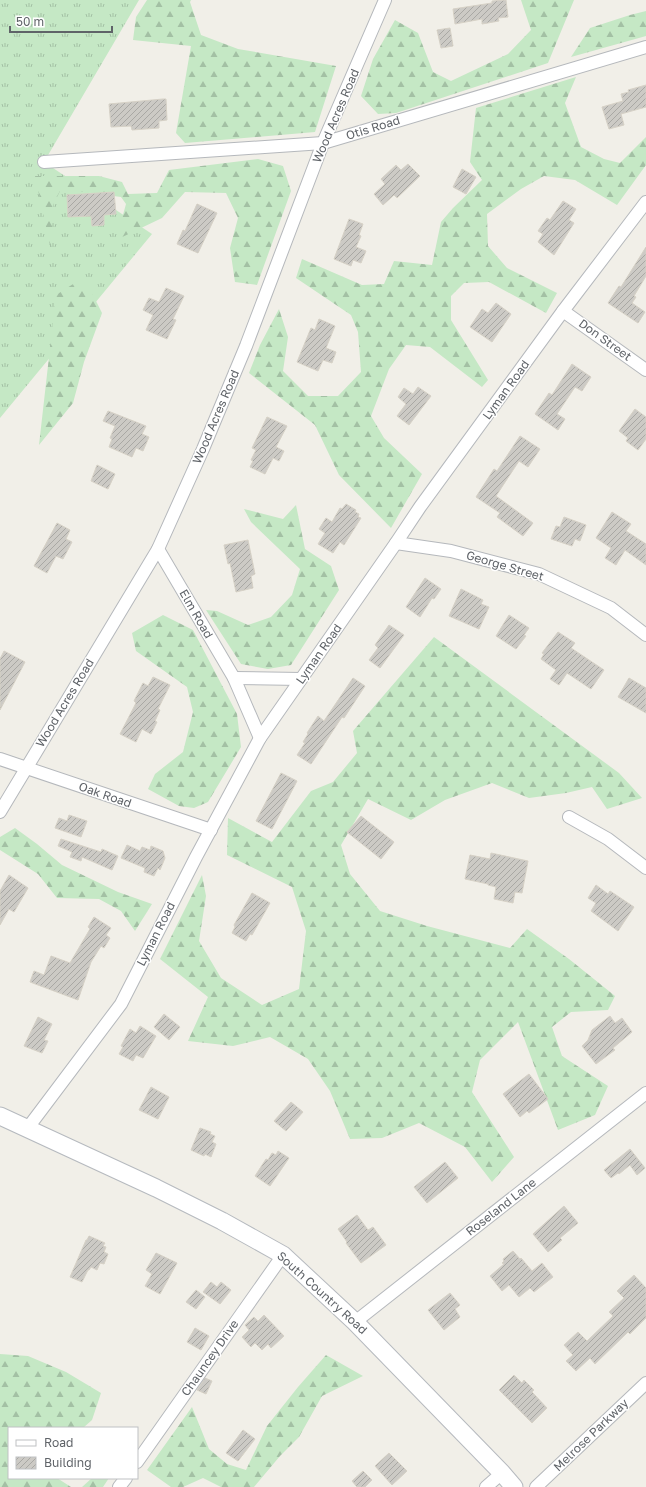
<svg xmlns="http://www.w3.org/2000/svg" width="646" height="1487" font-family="'Golos Text',sans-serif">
<defs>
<pattern id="grass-tufts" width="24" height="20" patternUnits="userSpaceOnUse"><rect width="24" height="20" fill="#c5e8c5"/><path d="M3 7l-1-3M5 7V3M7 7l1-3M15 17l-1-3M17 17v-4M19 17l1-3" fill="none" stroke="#a3c0a4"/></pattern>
<pattern id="forest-firs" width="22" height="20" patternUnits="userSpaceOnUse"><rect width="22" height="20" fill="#c5e8c5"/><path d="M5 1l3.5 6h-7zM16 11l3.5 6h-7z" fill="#a3c0a4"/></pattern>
<pattern id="building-hatch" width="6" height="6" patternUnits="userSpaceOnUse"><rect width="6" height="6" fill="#cccac5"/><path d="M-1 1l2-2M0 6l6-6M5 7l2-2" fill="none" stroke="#a9a8a4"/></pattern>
</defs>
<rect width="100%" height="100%" fill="#f1efe8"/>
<polygon fill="url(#grass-tufts)" points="0,0 139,0 44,162 152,234 0,418"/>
<g fill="url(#forest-firs)">
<polygon points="147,0 191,0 190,2 201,35 238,49 336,66 315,132 185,143 176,133 191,46 133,40 136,17"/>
<polygon points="521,0 574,0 548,63 396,113 378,114 361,96 373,59 395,20 418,33 433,72 451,81 508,54 531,30"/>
<polygon points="646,11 646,36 571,57 590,28 630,15"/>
<polygon points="576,77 565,103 581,147 604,159 620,163 646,137 646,165 617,205 575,180 544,176 521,189 487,214 488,246 507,268 557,293 546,313 489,282 464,283 451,296 451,320 488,380 482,387 430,347 406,345 389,369 371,416 384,438 422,474 391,528 339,475 315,425 249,373 260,345 279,309 288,337 283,371 308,396 338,396 361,372 358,332 351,315 296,278 302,259 362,285 384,284 394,261 432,265 441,222 453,208 482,180 470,162 476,108"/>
<polygon points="258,159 283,166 291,191 257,285 235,282 230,248 238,218 226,193 185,192 162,218 116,240 126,204 121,197 61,189 53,205 51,250 35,176 99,176 122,182 128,194 157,193 169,170"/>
<polygon points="84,277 102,313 84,362 73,403 39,445 56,295"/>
<polygon points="296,505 305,549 331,566 339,590 291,665 268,669 241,664 206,610 217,611 248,625 271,617 292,595 300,569 251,522 244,509 283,519"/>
<polygon points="163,615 193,630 237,714 241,747 208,802 194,808 179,806 148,789 155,774 183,752 193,712 187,687 136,651 132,633"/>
<polygon points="434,637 619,773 642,798 607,809 592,787 566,793 529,798 492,783 445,800 411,820 368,799 341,845 350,874 380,911 427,926 510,948 527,929 569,959 615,996 608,1010 571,1012 552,1027 562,1056 608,1086 595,1115 558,1130 518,1022 480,1060 472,1092 514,1157 492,1182 465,1147 419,1123 382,1138 350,1139 330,1091 308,1059 270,1037 233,1046 188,1041 208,997 160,959 202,875 206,896 199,941 221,978 262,1005 299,989 306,931 292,887 227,855 228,818 272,842 311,791 333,782 357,753 353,731"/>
<polygon points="15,828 37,844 62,865 118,892 152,904 135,931 121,911 99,899 57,898 38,874 0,850 0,837"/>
<polygon points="0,1354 28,1356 66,1372 101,1393 92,1420 83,1428 9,1428 9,1478 57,1478 71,1487 0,1487"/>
<polygon points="326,1355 363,1376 322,1396 299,1437 280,1456 254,1487 221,1487 203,1478 183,1487 171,1487 147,1470 192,1407 209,1449 227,1464 246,1470 267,1426 298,1387"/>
<polygon points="92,1478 109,1478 103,1487 82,1487"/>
</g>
<g fill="url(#building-hatch)" stroke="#d6d1c6">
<polygon points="506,0 508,17 498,18 499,21 482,24 482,19 455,24 453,9 492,3 492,1"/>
<polygon points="450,28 453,46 441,48 437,30"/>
<polygon points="646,85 646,107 621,114 624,125 609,129 602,107 623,101 621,94 629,92 628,90"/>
<polygon points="163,99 166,99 167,120 159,121 159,128 132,130 131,126 111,127 109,104"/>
<polygon points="408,164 420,176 397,198 394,195 383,205 374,194 385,184 381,179 396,165 401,170"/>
<polygon points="462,169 476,177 466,194 453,187"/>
<polygon points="114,192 116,214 104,215 104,225 92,226 91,216 68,217 67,195"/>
<polygon points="563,201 576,209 569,220 574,223 554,255 538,242 543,234 538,231 547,218 550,220"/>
<polygon points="197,204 217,213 198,253 177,244 183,230 185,231"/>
<polygon points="349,219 363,224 359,235 361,236 356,247 366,251 361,263 353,260 351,266 334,259"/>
<polygon points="646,247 646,276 634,296 636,297 632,303 645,312 638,323 608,303 619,286 621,287"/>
<polygon points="166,288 184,296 173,319 176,320 167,339 146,330 153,315 143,310 149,298 159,302"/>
<polygon points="496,303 511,314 492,342 470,327 482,309 488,313"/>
<polygon points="319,319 335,326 326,348 336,352 332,363 323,360 318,371 297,362 311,328 315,330"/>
<polygon points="572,364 591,377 582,391 575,387 557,414 565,419 558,430 535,414 549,393 552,395"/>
<polygon points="418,387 431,396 409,425 397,416 406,404 398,397 404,388 413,394"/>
<polygon points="635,409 646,417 646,439 638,450 626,441 628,438 619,431"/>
<polygon points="108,411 146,426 142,434 149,437 143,451 136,448 132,457 109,447 112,439 110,438 115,426 103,421"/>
<polygon points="267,417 287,426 276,447 284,451 279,461 273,458 265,474 250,467 253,461 251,460 256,450 252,448"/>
<polygon points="520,436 540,449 528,467 519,461 496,496 533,523 523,536 497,517 500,513 476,497 494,469 497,471"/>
<polygon points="97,465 115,474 108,489 91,481"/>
<polygon points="346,504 356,510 355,512 359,514 358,517 361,518 344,545 340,542 333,553 318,544 325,533 319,529 326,518 332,522 340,508 342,509"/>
<polygon points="612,512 631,524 626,531 646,544 646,565 625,550 616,565 605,558 611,548 596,538"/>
<polygon points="564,517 586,525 580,541 575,539 572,546 551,539 556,526 560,527"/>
<polygon points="57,523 70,530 66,539 72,542 63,559 56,556 47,573 34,566"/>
<polygon points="248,540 255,574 251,576 253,588 236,592 230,563 228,564 224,545"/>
<polygon points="425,578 441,589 434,599 432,598 420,617 406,607"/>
<polygon points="461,589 483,600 481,604 489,607 479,629 449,616"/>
<polygon points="509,615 529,628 524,635 526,636 516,649 496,636"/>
<polygon points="389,625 404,635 380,668 369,660 378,648 375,645"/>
<polygon points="558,632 575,643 571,648 604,670 591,689 567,673 559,685 550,679 556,670 541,659 544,654 542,653"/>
<polygon points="4,651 25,662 0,710 0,659"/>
<polygon points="153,677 170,685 158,709 160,710 155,721 157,722 151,734 142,729 136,742 120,734 136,703 134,701 143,683 148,686"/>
<polygon points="353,678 365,686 344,718 342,717 311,764 297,755 305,743 303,742 308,734 307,733 318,716 324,721"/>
<polygon points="629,678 646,688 646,713 618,697"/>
<polygon points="281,773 297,781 272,829 256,821"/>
<polygon points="69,815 87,821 81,837 55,828 59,818 67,821"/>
<polygon points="361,816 394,842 381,859 347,832"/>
<polygon points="61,839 101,852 102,849 118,856 112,870 82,857 81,861 70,857 72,852 58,846"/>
<polygon points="127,845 140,851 142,847 150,850 151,846 163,851 165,858 160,870 158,868 154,876 144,872 145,868 121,858"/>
<polygon points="491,853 528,861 522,893 515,892 513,903 494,899 496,887 488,885 488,884 465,879 470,855 490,859"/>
<polygon points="9,875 28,888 14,912 9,909 0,925 0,891"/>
<polygon points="596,885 608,894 610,891 634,907 618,931 591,911 596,903 588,898"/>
<polygon points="252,893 270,903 252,935 250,934 246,941 232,933 235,927 234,925"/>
<polygon points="94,917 111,928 106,935 110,938 104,948 101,946 91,962 78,1000 30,982 34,971 44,975 51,956 70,963 90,929 88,927"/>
<polygon points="164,1014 180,1027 169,1040 154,1027"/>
<polygon points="610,1016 615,1023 622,1018 632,1032 613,1048 615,1050 596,1064 582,1046 588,1040 592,1030"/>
<polygon points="38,1017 52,1024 44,1040 48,1041 42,1053 24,1046"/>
<polygon points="140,1026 156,1036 143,1058 136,1055 133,1061 119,1054 123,1047 121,1046 130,1029 136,1033"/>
<polygon points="529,1074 548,1099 529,1113 527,1111 520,1117 503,1094"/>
<polygon points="151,1087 169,1097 158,1119 139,1110"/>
<polygon points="291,1102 303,1112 286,1131 274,1121"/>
<polygon points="200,1128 211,1132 210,1134 215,1136 212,1142 216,1144 211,1157 205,1154 204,1156 191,1150"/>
<polygon points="630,1149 645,1168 637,1175 630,1165 619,1174 618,1173 611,1178 604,1170"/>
<polygon points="278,1151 289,1158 270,1186 255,1176 266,1159 268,1160 272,1153 276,1155"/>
<polygon points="445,1162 458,1178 427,1203 414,1187"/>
<polygon points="564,1206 578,1223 560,1238 562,1240 548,1252 533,1234"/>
<polygon points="357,1215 368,1230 373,1227 386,1245 361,1263 346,1243 347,1242 338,1229"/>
<polygon points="89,1236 105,1243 103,1246 106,1247 104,1252 108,1254 104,1264 100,1263 97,1270 91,1267 89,1270 88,1270 82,1282 70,1277 86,1240 87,1240"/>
<polygon points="513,1251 520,1259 521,1258 532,1271 542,1263 553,1277 534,1292 530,1288 519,1297 509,1285 502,1291 490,1276 504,1264 502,1263 504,1261 503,1259"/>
<polygon points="156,1253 177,1263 160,1294 145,1286 152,1274 146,1270"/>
<polygon points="634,1275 646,1288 646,1318 630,1334 628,1332 595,1364 590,1358 576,1371 566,1361 573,1355 564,1345 578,1332 587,1341 613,1316 609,1312 624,1298 617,1291"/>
<polygon points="211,1282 217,1287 221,1282 231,1290 220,1304 203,1292"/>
<polygon points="196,1290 205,1297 196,1309 186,1302"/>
<polygon points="450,1293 460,1305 455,1309 460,1317 444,1330 428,1310"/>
<polygon points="264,1315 284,1336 271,1348 268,1344 262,1350 255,1343 251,1347 242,1337 249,1330 245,1325 254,1317 258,1321"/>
<polygon points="195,1328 209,1336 201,1350 187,1342"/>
<polygon points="514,1375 522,1383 524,1380 534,1390 532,1392 547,1408 532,1423 499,1390"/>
<polygon points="205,1378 212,1381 206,1394 197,1390"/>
<polygon points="243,1430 255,1439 238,1461 226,1453"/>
<polygon points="389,1453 407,1471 392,1485 375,1466"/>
<polygon points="363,1471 372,1480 365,1487 357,1487 352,1481"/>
</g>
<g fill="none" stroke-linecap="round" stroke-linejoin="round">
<g stroke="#b5b8bc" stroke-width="14">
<g id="street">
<polyline points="44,162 323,143 646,47"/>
<polyline points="563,311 646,370"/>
<polyline points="396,543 451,551 539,574 611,608 646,635"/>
<polyline points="158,549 234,678 260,738"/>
<polyline points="234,678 301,679"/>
<polyline points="0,759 211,830"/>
<polyline points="0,812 158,549 203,449 246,346 323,143 385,0"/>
<polyline points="569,817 608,839 646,868"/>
<polyline points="27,1129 121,1004 196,857 260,738 396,543 420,507 563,311 646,202"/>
<polyline points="355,1322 646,1093"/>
<polyline points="137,1462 283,1255"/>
<polyline points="119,1487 126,1478"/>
<polyline points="486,1487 502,1473"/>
<polyline points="536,1487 646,1383"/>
</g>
</g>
<g stroke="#b6babf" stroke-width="19">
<polyline id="secondary" points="0,1116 156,1188 222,1221 283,1255 355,1322 502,1473 514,1487"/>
</g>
<use href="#street" stroke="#fff" stroke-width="12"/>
<use href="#secondary" stroke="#fff" stroke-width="17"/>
</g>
<g text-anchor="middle" stroke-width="3" stroke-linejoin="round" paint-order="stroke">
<g font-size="12" fill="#5f6368" stroke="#fff">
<text transform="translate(336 116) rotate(-67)" y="4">Wood Acres Road</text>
<text transform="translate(373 128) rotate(-17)" y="4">Otis Road</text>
<text transform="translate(605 340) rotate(36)" y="4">Don Street</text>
<text transform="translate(506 390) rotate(-54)" y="4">Lyman Road</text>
<text transform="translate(216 417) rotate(-67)" y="4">Wood Acres Road</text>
<text transform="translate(505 566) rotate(16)" y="4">George Street</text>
<text transform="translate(196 614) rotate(60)" y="4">Elm Road</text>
<text transform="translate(319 654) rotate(-55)" y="4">Lyman Road</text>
<text transform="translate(65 703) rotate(-59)" y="4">Wood Acres Road</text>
<text transform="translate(105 795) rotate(19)" y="4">Oak Road</text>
<text transform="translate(156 934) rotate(-63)" y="4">Lyman Road</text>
<text transform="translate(501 1207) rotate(-38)" y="4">Roseland Lane</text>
<text transform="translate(322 1293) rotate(42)" y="4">South Country Road</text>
<text transform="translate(210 1358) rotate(-55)" y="4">Chauncey Drive</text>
<text transform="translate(591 1435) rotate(-44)" y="4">Melrose Parkway</text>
</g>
</g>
<rect x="8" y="1427" width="130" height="52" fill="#ffffff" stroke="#bfc1c3"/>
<rect x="16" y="1440" width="20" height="6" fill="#ffffff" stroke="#bfc1c3"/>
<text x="44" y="1447" font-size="12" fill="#5f6368">Road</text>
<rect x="16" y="1457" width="20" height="12" fill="url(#building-hatch)" stroke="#bfc1c3"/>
<text x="44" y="1467" font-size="12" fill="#5f6368">Building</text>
<path d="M10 26v6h102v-6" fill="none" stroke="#5f6368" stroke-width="2"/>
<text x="16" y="26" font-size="12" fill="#5f6368" stroke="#ffffff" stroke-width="3" paint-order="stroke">50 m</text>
</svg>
